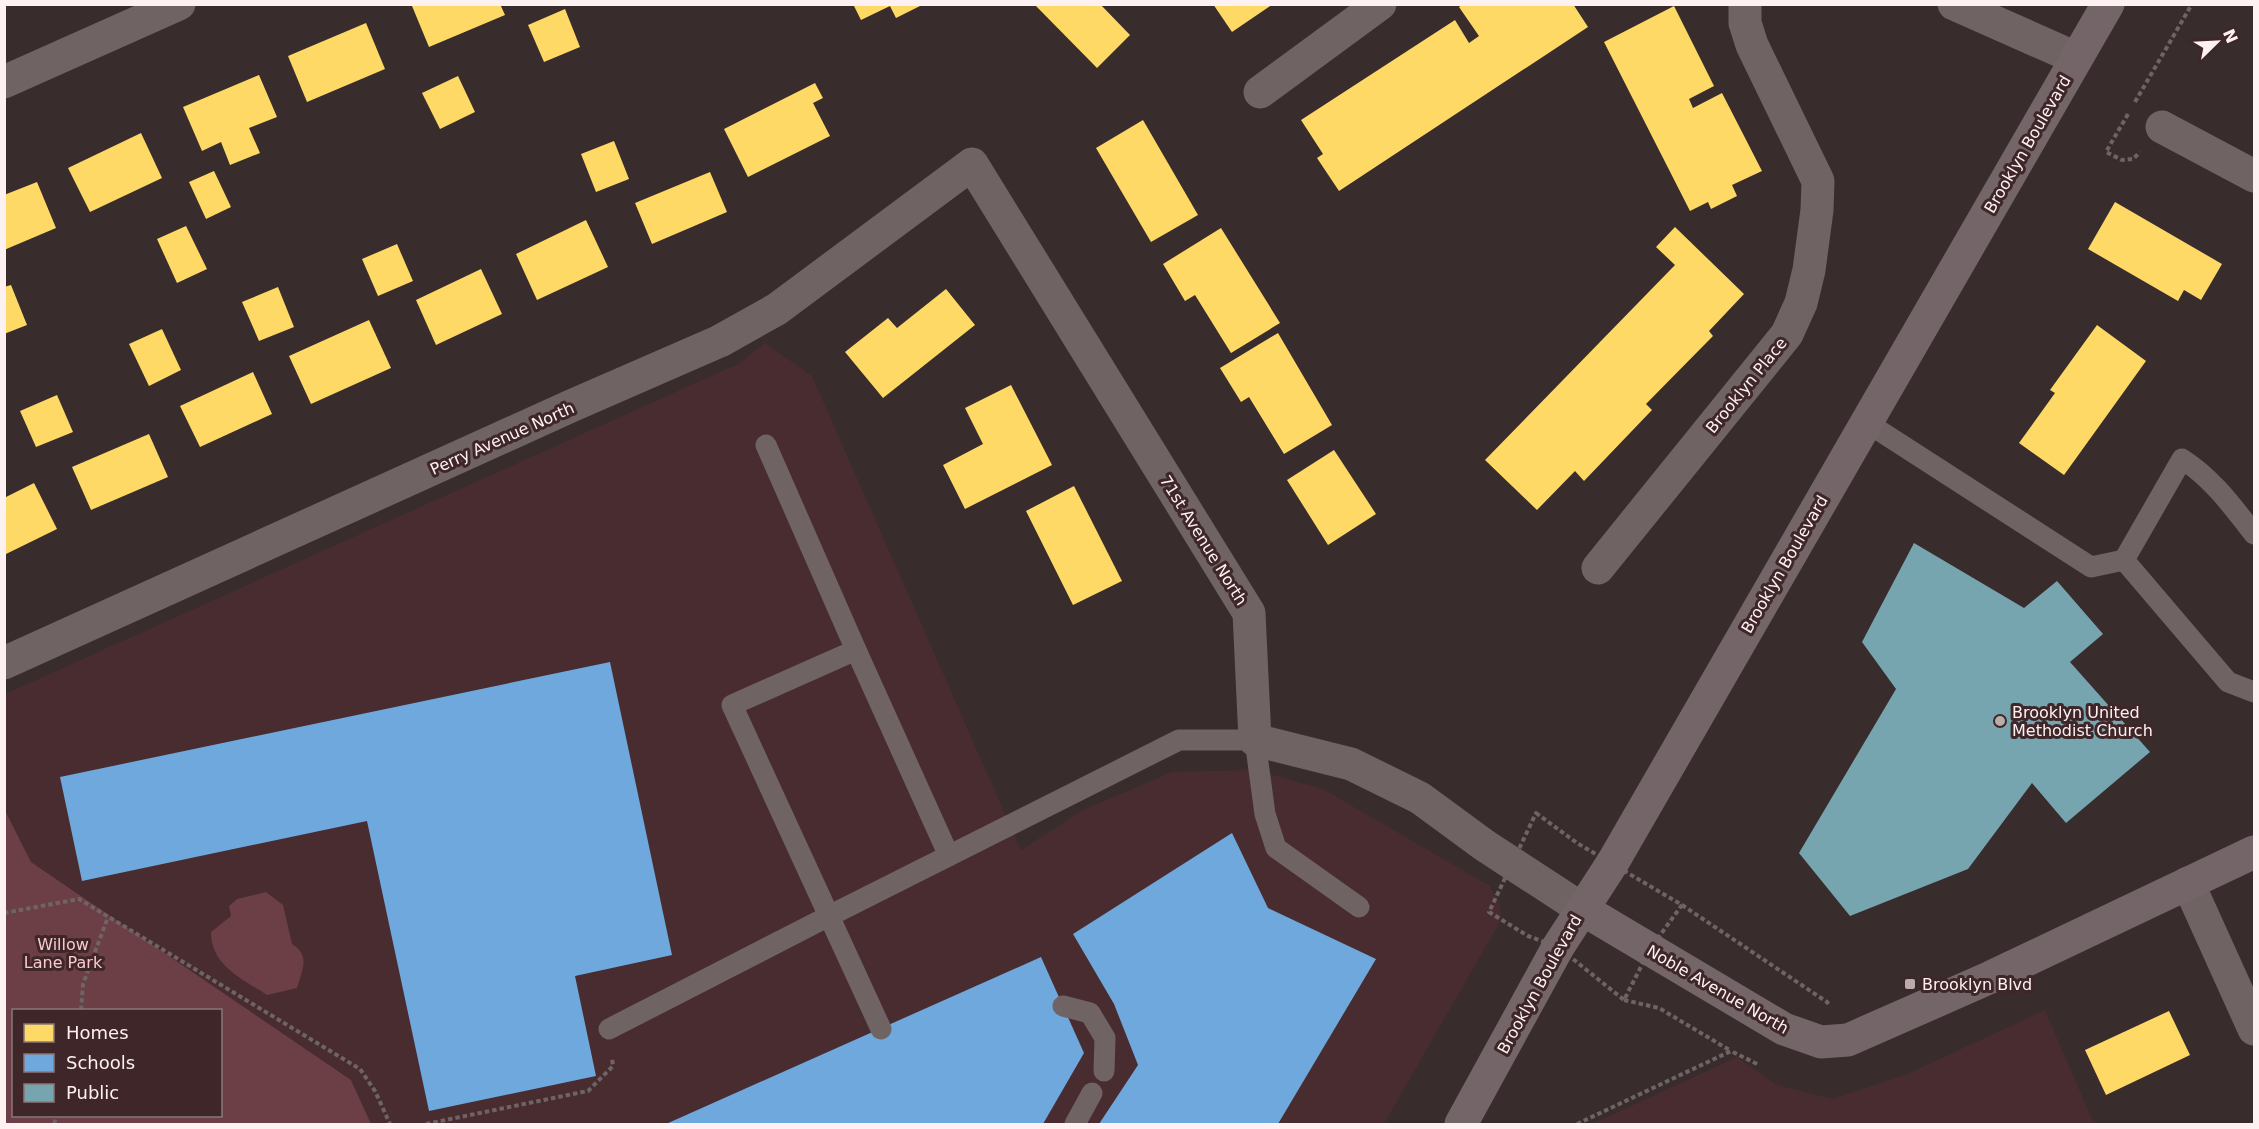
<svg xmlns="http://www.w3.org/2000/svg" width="2259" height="1129" font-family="'DejaVu Sans',sans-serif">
<rect width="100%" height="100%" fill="#382c2d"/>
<g fill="#482c30">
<polygon points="765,343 812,376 1021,850 1083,810 1172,772 1255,770 1323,789 1490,886 1500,904 1501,920 1384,1124 371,1124 351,1080 31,862 5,808 5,694 740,363"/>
<polygon points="2045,1010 2094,1124 1592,1124 1737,1057 1777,1085 1833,1099 1905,1075"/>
</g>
<g fill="#6b3f45" fill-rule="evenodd">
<path d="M4,808L31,862L351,1080L371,1124H5ZM14,1010H220V1116H14Z"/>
<path d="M266,892L283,905L292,944C311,956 302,970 297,988L267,995C243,979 211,966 211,932L231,916L229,906L237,899Z"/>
</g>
<g fill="#ffd966">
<polygon points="416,4 500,4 505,15 429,47 412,6"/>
<polygon points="853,4 924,4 896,18 890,6 861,20"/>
<polygon points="1034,4 1100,4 1130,35 1097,68"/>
<polygon points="1213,4 1273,4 1232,32"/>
<polygon points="1463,4 1573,4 1588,27 1339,191 1317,158 1323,154 1301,120 1455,20 1469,43 1479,36 1459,7"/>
<polygon points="1674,6 1714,86 1689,99 1693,108 1722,93 1762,171 1732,185 1737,196 1711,209 1708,202 1690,211 1604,42"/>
<polygon points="565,9 580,47 544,62 528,25"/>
<polygon points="366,23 385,69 307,102 288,56"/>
<polygon points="259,75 277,117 249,128 260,153 230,165 221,142 202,151 183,107"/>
<polygon points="458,76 475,112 440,129 422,93"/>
<polygon points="815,83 823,98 813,103 830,136 748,177 724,129"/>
<polygon points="1143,120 1198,215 1151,242 1096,148"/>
<polygon points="141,133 162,178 90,212 68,168"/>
<polygon points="614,141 629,179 596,192 581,154"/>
<polygon points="214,171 231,207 206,219 189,182"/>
<polygon points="710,172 727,212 652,244 635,203"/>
<polygon points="37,182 56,228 4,250 4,195"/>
<polygon points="2115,202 2222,264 2201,300 2184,290 2178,301 2088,249"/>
<polygon points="586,220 608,267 537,300 516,254"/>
<polygon points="186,226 207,269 177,283 157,239"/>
<polygon points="1675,227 1744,294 1709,331 1713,336 1646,404 1652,410 1584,481 1575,471 1537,510 1485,460 1675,265 1656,247"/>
<polygon points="1221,228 1280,323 1231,353 1195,295 1185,301 1163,264"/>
<polygon points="397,244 413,281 378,296 362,259"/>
<polygon points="481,269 502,314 436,345 416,300"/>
<polygon points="11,285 27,325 4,334 4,287"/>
<polygon points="278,287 294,327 259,341 242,302"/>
<polygon points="946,289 975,325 883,398 845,352 888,318 897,328"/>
<polygon points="369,320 391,368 311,404 289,356"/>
<polygon points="2097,325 2146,361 2064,475 2019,443 2055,393 2050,390"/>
<polygon points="162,329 181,370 149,386 129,344"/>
<polygon points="1278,333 1332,425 1284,454 1249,397 1241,402 1220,368"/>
<polygon points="253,372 272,414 200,447 180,406"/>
<polygon points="1011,385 1052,465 965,509 943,465 983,444 965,408"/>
<polygon points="57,395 73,432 36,447 20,411"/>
<polygon points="149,434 168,477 91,510 72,467"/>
<polygon points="1334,450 1376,514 1328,545 1287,480"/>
<polygon points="34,483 57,529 4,555 4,498"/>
<polygon points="1074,486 1122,581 1073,605 1026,511"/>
<polygon points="2169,1011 2190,1055 2106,1095 2085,1050"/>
</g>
<g fill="#6fa8dc">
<polygon points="610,662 672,955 575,976 596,1076 429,1111 367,821 82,881 60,777"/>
<polygon points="1232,833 1268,908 1376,959 1278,1124 1099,1124 1138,1065 1114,1004 1073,934"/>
<polygon points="1041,957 1084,1053 1043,1124 666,1124"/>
</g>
<polygon fill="#76a5af" points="1914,543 2024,608 2057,581 2103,634 2070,662 2150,752 2066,823 2032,783 1968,869 1850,916 1799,853 1896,689 1862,642"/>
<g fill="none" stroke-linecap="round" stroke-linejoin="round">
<g stroke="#6f6465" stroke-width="4" stroke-dasharray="4.5 3" stroke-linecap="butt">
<polyline points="2135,102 2192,4"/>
<polyline points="2128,114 2106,152 2122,160 2133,159 2140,152"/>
<polygon points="1536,813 1577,843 1682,905 1650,949 1624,1000 1558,947 1528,936 1489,912"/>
<polyline points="1682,905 1827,1002 1830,1006"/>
<polyline points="4,913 79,899 360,1069 375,1091 390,1124"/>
<polyline points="1624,1000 1659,1008 1731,1051"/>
<polyline points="81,1010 83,984 108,917"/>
<polyline points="54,1124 57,1116"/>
<polyline points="426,1124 588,1091 613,1066 612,1058"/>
<polyline points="1577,1124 1731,1051 1757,1064"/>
</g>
<g stroke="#706364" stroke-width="21">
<path d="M1866,422L2091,567L2124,560L2182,459C2212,478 2233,507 2254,534"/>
<polyline points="766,445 856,650"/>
<polyline points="2124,560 2228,682 2254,692"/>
<polyline points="949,856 856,650 732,705 829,916 1179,740 1255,740 1265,814 1276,848 1359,907"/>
<polyline points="1063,1006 1090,1013 1105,1038 1104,1071"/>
<polyline points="609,1029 829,916 881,1029"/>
<polyline points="1075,1124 1092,1093"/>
</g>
<g stroke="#706364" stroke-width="33">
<polyline points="1954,4 2076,58"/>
<polyline points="4,82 179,4"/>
<polyline points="1260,92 1380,4"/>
<polyline points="2162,127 2254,176"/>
<polyline points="1598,568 1787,334 1801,303 1809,270 1817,210 1818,181 1752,45 1745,23 1745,4"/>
<polyline points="4,663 571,406 720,341 777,309 972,164 1249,613 1255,740 1351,764 1420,798 1484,845 1582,909"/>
<polyline points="2188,883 2254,1029"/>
</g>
<g stroke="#746668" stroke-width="33">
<polyline points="1582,909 1784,1029 1821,1042 1848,1040 1991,977 2254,852"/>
<polyline points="1461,1124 1558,947 1613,862 2108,4"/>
</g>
</g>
<g fill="#b9acad" stroke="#3e2629" stroke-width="2">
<circle cx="2000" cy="721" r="6"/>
<rect x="1904" y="978" width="12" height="12" rx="3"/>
</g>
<g text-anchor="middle" stroke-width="6" stroke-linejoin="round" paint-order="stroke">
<g font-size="16" fill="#fef1f2" stroke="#3e2629">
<text transform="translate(2027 144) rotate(-60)" y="6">Brooklyn Boulevard</text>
<text transform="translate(1746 385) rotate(-51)" y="6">Brooklyn Place</text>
<text transform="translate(502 438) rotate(-24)" y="6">Perry Avenue North</text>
<text transform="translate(1204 540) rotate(58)" y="6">71st Avenue North</text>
<text transform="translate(1784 564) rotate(-60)" y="6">Brooklyn Boulevard</text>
<text transform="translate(1539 984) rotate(-61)" y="6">Brooklyn Boulevard</text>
<text transform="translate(1718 989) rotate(30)" y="6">Noble Avenue North</text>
</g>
<g font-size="16" fill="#fef1f2" stroke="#3e2629" text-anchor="start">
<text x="2012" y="718">Brooklyn United<tspan x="2012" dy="18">Methodist Church</tspan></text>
<text x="1922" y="990">Brooklyn Blvd</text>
</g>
<g font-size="16" fill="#f9c9ce" stroke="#3e2629">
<text x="63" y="950">Willow<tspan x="63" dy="18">Lane Park</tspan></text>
</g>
</g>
<rect width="2259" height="1129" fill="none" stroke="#fef1f2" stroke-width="12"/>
<rect x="12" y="1009" width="210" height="108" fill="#3e2629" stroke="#8b7779" stroke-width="1.5"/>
<rect x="24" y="1024" width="30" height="18" fill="#ffd966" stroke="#8b7779" stroke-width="1.5"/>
<text x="66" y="1039" font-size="18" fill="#fef1f2">Homes</text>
<rect x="24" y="1054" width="30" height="18" fill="#6fa8dc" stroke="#8b7779" stroke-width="1.5"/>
<text x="66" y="1069" font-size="18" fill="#fef1f2">Schools</text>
<rect x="24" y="1084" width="30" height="18" fill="#76a5af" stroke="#8b7779" stroke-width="1.5"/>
<text x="66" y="1099" font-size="18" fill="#fef1f2">Public</text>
<g transform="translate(2217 42) rotate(66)" stroke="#3e2629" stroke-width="4.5" paint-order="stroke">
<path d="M0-4.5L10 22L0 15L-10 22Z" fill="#fef1f2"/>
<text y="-9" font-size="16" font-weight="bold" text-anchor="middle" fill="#fef1f2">N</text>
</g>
</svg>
